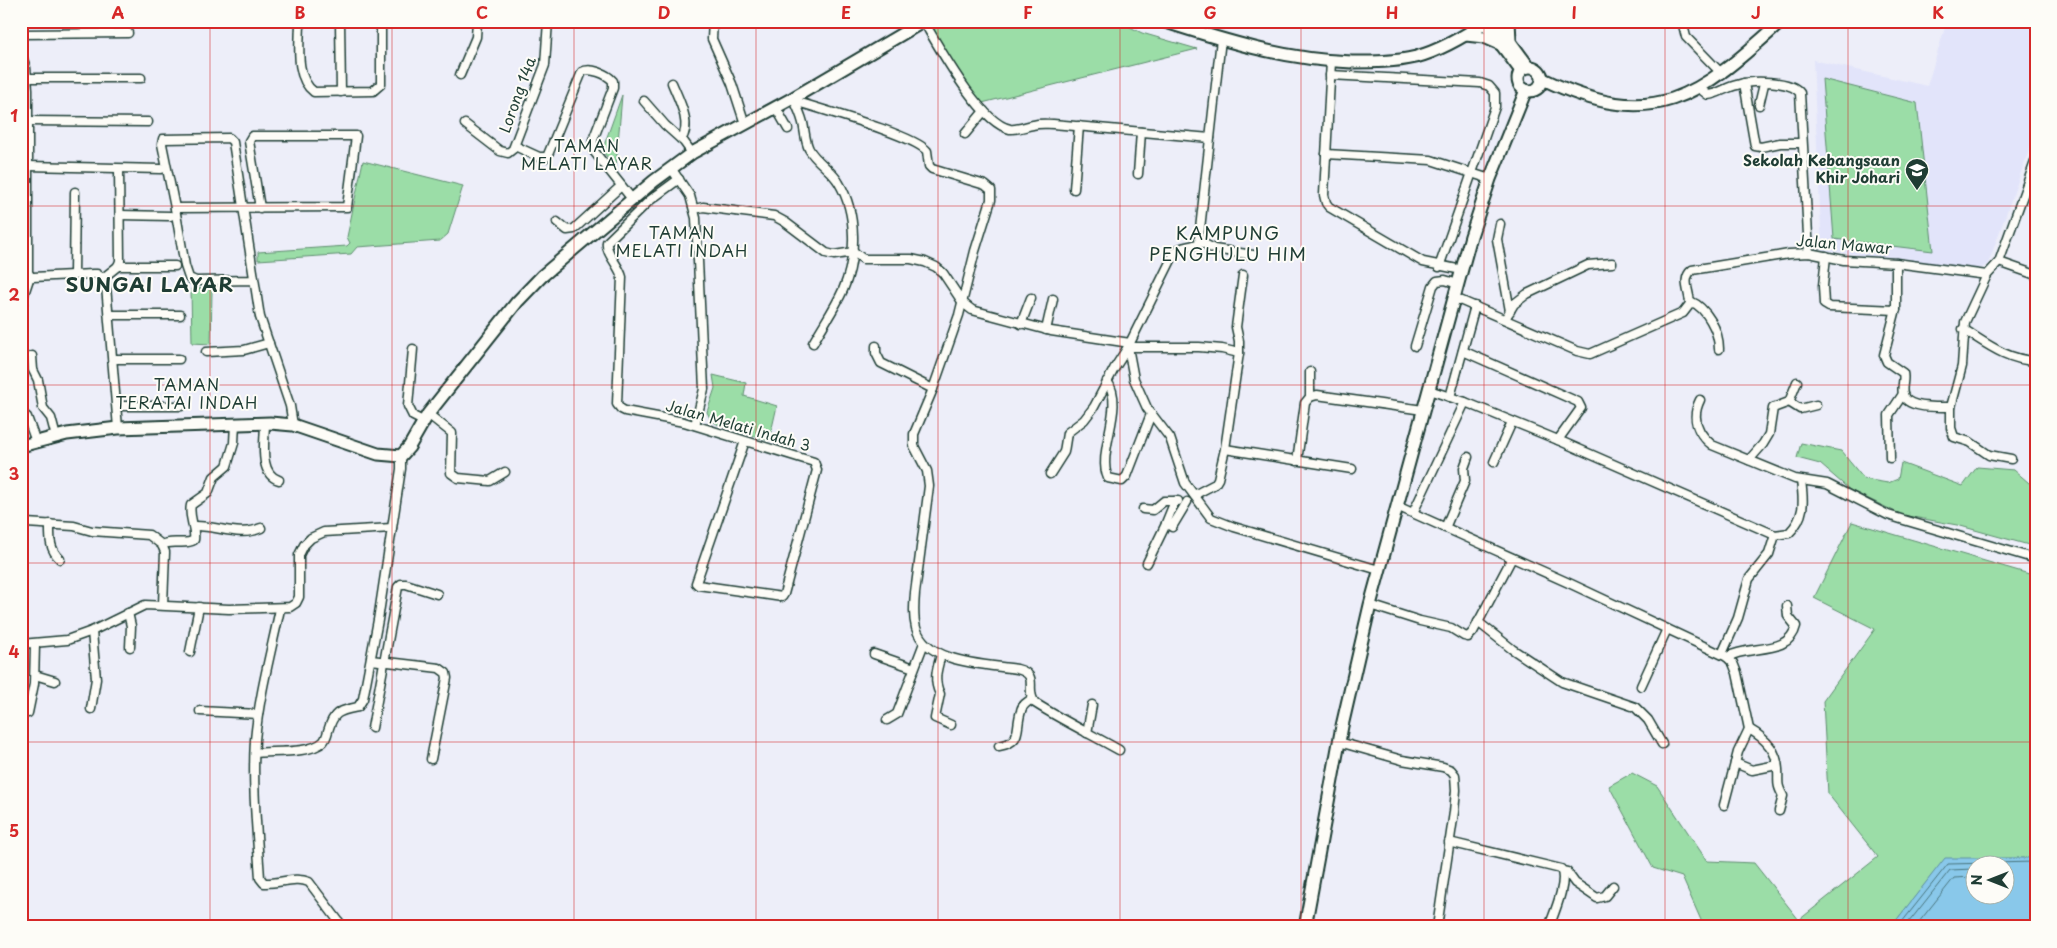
<svg xmlns="http://www.w3.org/2000/svg" width="2057" height="948" font-family="'Playpen Sans',sans-serif">
<rect width="100%" height="100%" fill="#edeef9"/>
<filter id="ink" filterUnits="userSpaceOnUse"><feTurbulence type="fractalNoise" baseFrequency=".02" numOctaves="2"/><feDisplacementMap in="SourceGraphic" scale="10" xChannelSelector="R" yChannelSelector="G"/><feConvolveMatrix kernelMatrix="1 2 1 2 8 2 1 2 1" color-interpolation-filters="sRGB"/></filter>
<g filter="url(#ink)">
<polygon fill="#e2e4fa" points="1947,21 2036,21 2036,131 1988,264 1979,270 1822,250 1813,60 1927,86"/>
<g fill="#9bdda7" stroke="#5d8d6e">
<polygon points="945,21 1118,21 1142,33 1197,49 982,103 958,72 932,31"/>
<polygon points="1822,79 1917,103 1933,251 1834,239"/>
<polygon points="622,95 616,167 602,151"/>
<polygon points="363,161 463,186 448,234 440,241 357,247 351,254 258,260 258,252 347,246 350,243 347,237"/>
<polygon points="212,288 211,344 192,343 191,289"/>
<polygon points="713,375 746,383 744,396 777,406 769,441 717,424 711,420 707,412 715,388"/>
<polygon points="1801,443 1841,451 1864,479 1888,483 1898,479 1901,463 1963,486 1977,467 2014,470 2036,489 2036,547 1957,525 1902,515 1850,490 1820,464 1797,458"/>
<polygon points="1852,522 2036,576 2036,858 1945,859 1891,927 1704,927 1682,877 1653,868 1609,786 1632,773 1657,786 1707,861 1754,863 1799,920 1878,857 1828,794 1823,701 1875,629 1814,598"/>
</g>
<path fill="#89c8ea" stroke="#5f90a1" fill-rule="evenodd" d="M1945,858H2036V927H1891ZM1974,866H2004V896H1974Z"/>
<g fill="none" stroke-linecap="round" stroke-linejoin="round">
<g stroke="#49757d" stroke-width="1">
<polyline points="1898,927 1948,864 2036,862"/>
<polyline points="1905,927 1950,870 1974,869"/>
<polyline points="1915,927 1954,878 1974,877"/>
</g>
<g stroke="#1f3d34" stroke-width="11">
<g id="street">
<path d="M300,21C300,43 294,77 314,92L373,91L381,84V21"/>
<polyline points="340,21 341,92"/>
<polyline points="713,21 712,39 732,84 745,124"/>
<polyline points="1682,21 1686,37 1722,74"/>
<path d="M924,22C939,47 980,123 1010,129C1018,130 1026,126 1033,125C1040,123 1046,124 1053,124L1210,138"/>
<polyline points="21,34 128,33"/>
<polyline points="1221,39 1199,238 1201,242 1214,249 1253,255"/>
<polyline points="21,53 26,68 28,89 28,272 30,276 33,277 93,274 97,274 103,278"/>
<polyline points="1331,61 1324,195 1326,203 1329,207 1423,262 1462,270"/>
<polyline points="460,75 476,37 477,21"/>
<polyline points="1330,75 1480,83 1489,86 1495,93 1495,107 1439,267"/>
<polyline points="21,78 141,78"/>
<path d="M672,83C678,98 693,125 681,139"/>
<polyline points="1744,83 1755,146 1761,147 1780,143 1801,143"/>
<path d="M1699,88L1708,95C1718,94 1727,87 1737,85C1751,80 1791,80 1800,93L1809,253"/>
<path d="M793,98C797,106 801,115 803,123C805,132 805,141 809,149C816,162 832,170 839,183C857,213 857,258 843,290C835,308 823,325 813,343"/>
<polyline points="644,101 665,125 684,142 692,153"/>
<path d="M795,101C819,109 914,135 927,151L929,166L932,169L985,185L991,190V200L975,251L959,315L933,389L914,434V446L927,471L929,486L915,593C914,605 913,616 916,628C927,664 986,664 1017,669C1041,675 1024,689 1035,703C1063,721 1091,734 1119,750"/>
<polyline points="1759,105 1764,84"/>
<polyline points="776,108 788,129"/>
<polyline points="28,121 148,122"/>
<polyline points="465,124 500,151 508,153 513,149 545,65 548,21"/>
<polyline points="965,134 984,111"/>
<path d="M515,146L539,157H547L582,72C590,67 607,74 613,81V88L593,140V150L632,199"/>
<polyline points="1326,154 1431,160 1490,179"/>
<polyline points="28,166 161,169"/>
<polyline points="671,168 690,196 696,218 704,389 695,425"/>
<polyline points="1138,174 1141,132"/>
<path d="M679,179L649,201L607,242C605,253 619,265 622,277L617,404L621,409L625,411L684,422L814,462L817,470L784,594L782,597L698,585L696,583L745,441"/>
<polyline points="1074,189 1079,126"/>
<polyline points="175,208 347,207 356,136 252,136 249,141 260,208"/>
<polyline points="695,209 703,207 774,216 785,222 826,253 834,255 854,252"/>
<polyline points="120,215 170,216"/>
<polyline points="557,222 567,230 574,229 621,186"/>
<polyline points="1500,224 1497,239 1510,311"/>
<polyline points="854,252 863,259 911,259 925,262 936,267 943,273 963,303 972,310 1051,331 1130,343"/>
<polyline points="1826,256 1823,286 1824,304 1829,307 1896,310"/>
<polyline points="1999,262 2036,275"/>
<path d="M1896,263V309L1884,355L1887,362L1903,373C1905,380 1901,387 1903,394C1906,409 1939,407 1951,407"/>
<polyline points="118,266 175,266"/>
<polyline points="74,275 75,192"/>
<polyline points="1987,275 1965,322 1962,366 1951,407 1951,428 1954,437 1970,442 1989,455 2011,459"/>
<polyline points="103,278 106,286 118,428"/>
<polyline points="103,278 118,266 120,261 119,169"/>
<polyline points="254,280 196,281 189,278 185,266 175,208 162,144 163,139 229,138 233,142 260,317 290,406 293,425"/>
<path d="M1455,298L1577,351L1590,354L1683,313L1690,304C1690,292 1681,279 1692,270L1789,254L1809,253L1844,260L1896,263L1987,275L1999,262L2036,159"/>
<path d="M1690,301C1707,308 1719,331 1719,349"/>
<polyline points="21,315 24,294 30,276"/>
<polyline points="109,315 180,315"/>
<polyline points="1505,319 1514,304 1527,294 1588,265 1612,263"/>
<polyline points="1021,324 1031,298"/>
<path d="M1963,329C1987,344 2007,360 2036,361"/>
<polyline points="1046,330 1053,299"/>
<polyline points="876,346 876,353 881,363 933,389"/>
<polyline points="1415,346 1433,286 1437,281 1445,280 1458,284"/>
<polyline points="1128,347 1134,379 1147,408 1170,438 1185,483 1211,518 1234,527 1379,570"/>
<polyline points="1128,347 1199,347 1222,349 1239,353 1225,449 1218,479 1215,484 1194,495"/>
<polyline points="413,349 408,406 413,416 423,421"/>
<polyline points="1463,351 1578,402 1581,408 1558,440"/>
<polyline points="206,352 244,350 269,343"/>
<polyline points="1239,353 1239,341 1236,327 1243,275"/>
<polyline points="32,356 33,370 38,380 43,408 51,418 56,437"/>
<polyline points="113,359 179,359"/>
<path d="M1107,381C1126,406 1096,452 1108,478L1122,481L1127,476L1151,414"/>
<path d="M1429,390L1465,402L1558,440L1775,535L1789,533C1805,517 1804,502 1801,481"/>
<polyline points="1310,397 1317,395 1423,410"/>
<polyline points="1450,397 1475,306"/>
<path d="M1700,400C1691,418 1697,433 1712,445L1795,479L1827,484L1888,515L1904,520L2036,559"/>
<polyline points="1789,402 1800,409 1816,405"/>
<polyline points="117,406 181,406"/>
<polyline points="21,412 27,417 36,442"/>
<polyline points="428,414 452,433 451,473 458,478 490,481 505,472"/>
<path d="M265,423C265,440 258,474 279,480"/>
<polyline points="1225,449 1352,469"/>
<polyline points="1890,458 1889,415 1903,394"/>
<polyline points="1749,460 1763,444 1769,434 1773,408 1789,402 1797,382"/>
<polyline points="1297,461 1305,403 1310,397 1310,372"/>
<polyline points="1494,462 1512,422"/>
<path d="M1050,474L1064,452L1067,433L1084,420L1094,407L1114,369L1128,347L1175,252C1181,245 1192,248 1201,242"/>
<polyline points="1175,501 1166,523 1172,527 1187,502"/>
<polyline points="1397,506 1571,584 1727,657 1733,663 1737,673 1749,729 1738,752 1724,805"/>
<polyline points="1143,509 1153,510 1164,501 1178,501"/>
<polyline points="1413,513 1465,402"/>
<path d="M50,524C50,538 49,549 60,559"/>
<polyline points="21,526 26,523 74,526 92,531 149,535 162,545 165,552 163,605"/>
<path d="M194,526C217,525 239,538 261,528"/>
<polyline points="1445,528 1465,481 1464,468 1468,457"/>
<path d="M162,545C172,539 185,546 194,540C196,527 188,517 191,505L208,493L214,477L227,466L234,443L235,423"/>
<polyline points="1147,563 1166,524"/>
<polyline points="1370,605 1420,621 1451,628 1464,636 1468,637 1473,632 1512,558"/>
<path d="M280,609C271,652 259,696 255,740C252,786 257,832 260,878L264,883C279,884 295,876 309,882L343,927"/>
<polyline points="128,613 131,626 130,647"/>
<polyline points="1478,622 1512,649 1562,682 1635,707 1648,720 1662,744"/>
<polyline points="21,644 67,640 92,631 145,605 229,609 290,607 296,603 299,597 299,555 304,545 311,538 324,532 392,528"/>
<polyline points="190,652 199,607"/>
<polyline points="874,654 914,668"/>
<polyline points="1722,654 1738,618 1749,579 1769,554 1775,535"/>
<path d="M941,655C937,669 933,680 940,694L935,718L951,725"/>
<path d="M1727,657C1750,644 1789,656 1796,626L1788,616L1787,606"/>
<polyline points="371,660 439,668 446,673 447,678 431,759"/>
<polyline points="35,675 55,681"/>
<polyline points="1641,686 1667,629"/>
<polyline points="91,709 96,679 92,631"/>
<polyline points="200,711 258,714"/>
<polyline points="28,713 34,684 35,644"/>
<polyline points="887,720 897,714 924,643"/>
<polyline points="372,728 398,587 401,584 406,584 437,594"/>
<path d="M1749,729C1765,738 1777,750 1778,769C1779,783 1776,783 1783,796L1779,811"/>
<polyline points="1087,733 1092,705"/>
<polyline points="1339,742 1402,760 1443,767 1451,770 1455,775 1456,790 1454,812 1437,927"/>
<path d="M999,746C1023,742 1015,729 1021,711C1022,705 1027,702 1032,699"/>
<path d="M255,753C273,751 310,754 323,742C326,739 327,735 328,731C334,711 339,711 358,707L363,699L378,620L401,469V456"/>
<polyline points="1735,763 1752,770 1777,765"/>
<path d="M1449,842L1561,869C1568,882 1554,913 1549,927"/>
<polyline points="1562,871 1567,872 1575,883 1597,898 1605,896 1613,886"/>
</g>
</g>
<g stroke="#1f3d34" stroke-width="15">
<g id="secondary">
<path d="M1163,21C1225,41 1286,60 1352,62C1373,62 1395,62 1416,57C1442,50 1465,36 1487,21"/>
<polyline points="1495,21 1528,66"/>
<polyline points="1509,21 1510,41"/>
<polyline points="1485,23 1521,71"/>
<polyline points="1466,35 1484,37 1500,44"/>
<circle cx="1530" cy="79" r="12"/>
<path d="M1543,79C1655,133 1698,97 1782,21"/>
<polyline points="21,446 67,434 118,428 270,423 293,425 378,454 401,456 409,447 428,414 517,302 542,276 654,181 692,153 793,98 924,21"/>
<polyline points="1305,927 1342,726 1370,605 1471,236 1490,179 1526,90"/>
</g>
</g>
<use href="#street" stroke="#fdfcf7" stroke-width="8"/>
<use href="#secondary" stroke="#fdfcf7" stroke-width="11"/>
</g>
</g>
<path fill="none" stroke="#d62828" stroke-width="1" stroke-opacity="0.55" d="M210,21V927M392,21V927M574,21V927M756,21V927M938,21V927M1120,21V927M1301,21V927M1484,21V927M1665,21V927M1848,21V927M21,206H2036M21,385H2036M21,563H2036M21,742H2036"/>
<defs>
<g id="school-pin" transform="scale(1.25)"><path d="M0 17L-7.5 6A9.5 9.5 0 1 1 7.5 6Z" fill="#1f3d34" stroke="#fdfcf7"/><path d="M0-5L7-2L0 1L-7-2ZM-4 1L0 2.5L4 1V4Q0 6-4 4Z" fill="#fff"/></g>
</defs>
<g fill-rule="evenodd">
<use href="#school-pin" x="1917" y="170"/>
</g>
<g text-anchor="middle" stroke-width="4" stroke-linejoin="round" paint-order="stroke">
<g font-size="15" fill="#1f3d34" stroke="#fdfcf7">
<text transform="translate(518 95) rotate(-70)" y="5">Lorong 14a</text>
<text transform="translate(1844 245) rotate(5)" y="5">Jalan Mawar</text>
<text transform="translate(738 426) rotate(16)" y="5">Jalan Melati Indah 3</text>
</g>
<g font-size="15" font-weight="bold" fill="#1f3d34" stroke="#fdfcf7" text-anchor="end">
<text x="1900" y="166">Sekolah Kebangsaan<tspan x="1900" dy="17">Khir Johari</tspan></text>
</g>
<g font-size="16" letter-spacing="1" fill="#1f3d34" stroke="#fdfcf7">
<text x="587" y="152">TAMAN<tspan x="587" dy="18">MELATI LAYAR</tspan></text>
<text x="682" y="239">TAMAN<tspan x="682" dy="18">MELATI INDAH</tspan></text>
<text x="187" y="391">TAMAN<tspan x="187" dy="18">TERATAI INDAH</tspan></text>
</g>
<g font-size="18" letter-spacing="1" fill="#1f3d34" stroke="#fdfcf7">
<text x="1228" y="240">KAMPUNG<tspan x="1228" dy="21">PENGHULU HIM</tspan></text>
</g>
<g font-size="20" font-weight="bold" letter-spacing="1" fill="#1f3d34" stroke="#fdfcf7">
<text x="150" y="292">SUNGAI LAYAR</text>
</g>
</g>
<rect width="2057" height="948" fill="none" stroke="#fdfcf7" stroke-width="55"/>
<g transform="translate(1990 880) rotate(270)"><circle r="24" fill="#fdfcf7" stroke="#a4b0a9"/>
<path d="M0-4L9 19L0 12L-9 19Z" fill="#1f3d34"/>
<text y="-8" font-size="14" font-weight="bold" text-anchor="middle" fill="#1f3d34">N</text>
</g>
<rect x="28" y="28" width="2002" height="892" fill="none" stroke="#d62828" stroke-width="2"/>
<g font-size="16" text-anchor="middle" font-weight="bold" fill="#d62828">
<text x="118" y="19">A</text>
<text x="300" y="19">B</text>
<text x="482" y="19">C</text>
<text x="664" y="19">D</text>
<text x="846" y="19">E</text>
<text x="1028" y="19">F</text>
<text x="1210" y="19">G</text>
<text x="1392" y="19">H</text>
<text x="1574" y="19">I</text>
<text x="1756" y="19">J</text>
<text x="1938" y="19">K</text>
<text x="14" y="122">1</text>
<text x="14" y="301">2</text>
<text x="14" y="480">3</text>
<text x="14" y="658">4</text>
<text x="14" y="837">5</text>
</g>
</svg>
